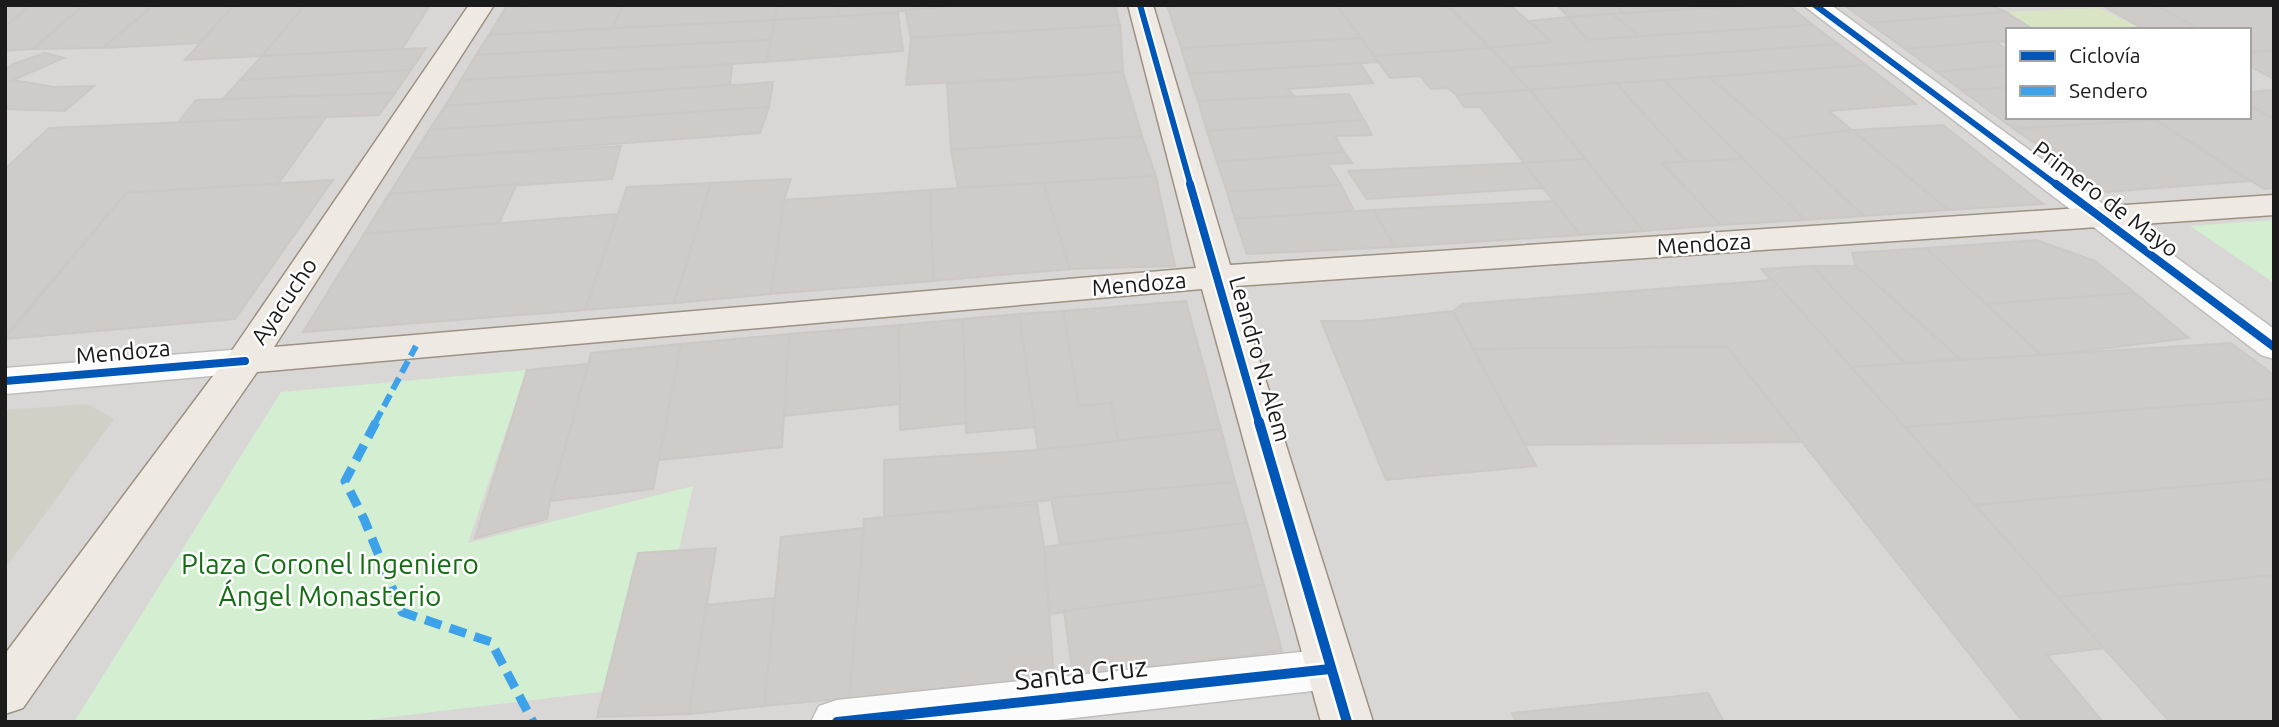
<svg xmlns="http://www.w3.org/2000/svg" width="2279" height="727" font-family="Ubuntu,sans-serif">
<rect width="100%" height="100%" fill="#e9e7e4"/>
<path fill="#d8d7d5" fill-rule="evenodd" d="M5,5H2274V722H5ZM2008,30H2249V117H2008Z"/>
<polygon fill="#d2d0c6" points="87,404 114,419 5,569 5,410"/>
<polygon fill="#d9e4c4" points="2099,8 2144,30 2034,30 2006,12"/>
<g fill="#d3eed0">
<polygon points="2274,220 2274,283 2190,226"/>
<polygon points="527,370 468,543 693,486 649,686 350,722 74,722 281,392"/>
</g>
<g fill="#cecbc8" stroke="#ccc8c5" stroke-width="2">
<polygon points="5,5 31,5 5,26"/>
<polygon points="31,5 84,5 33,49 5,51 5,27"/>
<polygon points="84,5 154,5 103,48 33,49"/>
<polygon points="154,5 234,5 199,43 103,48"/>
<polygon points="234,5 305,5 262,56 185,60"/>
<polygon points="305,5 430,5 402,49 262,56"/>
<polygon points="541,5 623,5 613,28 489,35 506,7"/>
<polygon points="778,5 840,5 838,17 774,20"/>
<polygon points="778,5 774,20 613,28 622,6"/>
<polygon points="840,5 957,5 957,6 838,17"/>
<polygon points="1115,5 1120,25 911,38 905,10 966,5"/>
<polygon points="1167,5 1337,5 1361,38 1181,48"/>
<polygon points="1337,5 1447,5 1490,48 1374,56"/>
<polygon points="1447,5 1510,5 1552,42 1490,48"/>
<polygon points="1557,5 1615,5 1625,13 1568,17"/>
<polygon points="1615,5 1759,5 1625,13"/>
<polygon points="1759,5 1788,5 1813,25 1640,36 1612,14"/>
<polygon points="1844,5 1991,5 2006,12 1869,23"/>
<polygon points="2102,5 2156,5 2201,30 2145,30"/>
<polygon points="2156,5 2274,5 2274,51 2249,52 2249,30 2201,30"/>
<polygon points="2006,12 2034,30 2008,30 2008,41 1905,49 1869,23"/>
<polygon points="898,13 903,51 766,62 774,20"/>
<polygon points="1612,14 1640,36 1587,40 1568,17"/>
<polygon points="1568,17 1587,40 1813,25 1838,44 1509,68 1490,48 1552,42 1529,21"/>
<polygon points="774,20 771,40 476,55 489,35"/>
<polygon points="1120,25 1123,72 906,85 911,38"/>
<polygon points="1361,38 1378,62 1189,74 1181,48"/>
<polygon points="771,40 766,62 461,80 476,55"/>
<polygon points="1995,41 2008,51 2008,64 1937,72 1905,49"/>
<polygon points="1838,44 1866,65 1530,90 1509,68"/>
<polygon points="426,48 411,70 240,80 262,56"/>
<polygon points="1490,48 1530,90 1456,95 1448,88 1431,89 1420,76 1390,78 1374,56"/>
<polygon points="2274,51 2274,79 2249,66 2249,52"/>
<polygon points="45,53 64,58 13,80 54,87 94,86 65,111 5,109 5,70 13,64"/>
<polygon points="1360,63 1373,83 1288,89 1294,96 1198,101 1189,74"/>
<polygon points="732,65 730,85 445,106 461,80"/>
<polygon points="1866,65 1916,104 1829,111 1852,130 1781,139 1709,77"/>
<polygon points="2008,66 2008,88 1961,90 1937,72"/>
<polygon points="411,70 395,93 223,99 240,80"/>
<polygon points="1123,72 1142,136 951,150 947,84"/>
<polygon points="1709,77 1781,139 1864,216 1805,220 1664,80"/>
<polygon points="1664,80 1743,159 1687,162 1616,83"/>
<polygon points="773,82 769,107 429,130 445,106"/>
<polygon points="1616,83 1687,162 1662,163 1721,225 1643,231 1530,90"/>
<polygon points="2008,88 2008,117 2152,117 2155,120 2014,129 1961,90"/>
<polygon points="1530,90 1585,159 1524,163 1480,107 1464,107 1456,95"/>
<polygon points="2274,90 2274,119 2249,105 2249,92"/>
<polygon points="395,93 379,115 178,123 196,100"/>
<polygon points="1349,94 1364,120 1207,131 1198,101"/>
<polygon points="2249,105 2274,119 2274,188 2264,189 2152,117 2249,117"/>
<polygon points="769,107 760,133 411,159 429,130"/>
<polygon points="327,116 278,184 126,193 5,336 5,169 49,128"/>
<polygon points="1364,120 1372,135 1335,136 1344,152 1217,162 1207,131"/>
<polygon points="2155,120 2250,181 2106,192 2014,129"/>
<polygon points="1943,125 2043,204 1948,210 1852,130"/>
<polygon points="1852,130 1948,210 1864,216 1781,139"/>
<polygon points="1142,136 1156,176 958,188 951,150"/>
<polygon points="621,146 612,179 389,194 411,159"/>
<polygon points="1344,152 1352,163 1328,164 1341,185 1227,192 1217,162"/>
<polygon points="1585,159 1643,231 1580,235 1524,163"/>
<polygon points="1743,159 1805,220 1721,225 1662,163"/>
<polygon points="1524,163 1543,188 1367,199 1348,171"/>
<polygon points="1156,176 1175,266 1070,269 1043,183"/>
<polygon points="791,179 784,200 771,294 674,303 711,183"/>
<polygon points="333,180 235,319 5,339 126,193"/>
<polygon points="711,183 674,303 585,310 627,187"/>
<polygon points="1043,183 1070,269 933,281 930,190"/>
<polygon points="517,184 499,223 364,234 389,194"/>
<polygon points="1341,185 1354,211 1235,219 1227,192"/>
<polygon points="930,190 933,281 771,294 784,200"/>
<polygon points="1554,201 1580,235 1395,247 1373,210"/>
<polygon points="1373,210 1395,247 1247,254 1235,219"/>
<polygon points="617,214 585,310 303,332 364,234"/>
<polygon points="2036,240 2095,261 2135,293 1986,304 1926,248"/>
<polygon points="1926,248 1986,304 2043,356 1960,359 1856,266 1852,253"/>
<polygon points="1812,266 1905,363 1851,367 1761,269"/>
<polygon points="1812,266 1856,266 1960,359 1905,363"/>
<polygon points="1773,280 2104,648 2047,655 2103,722 2023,722 1727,347 1473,349 1453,311 1463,304"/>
<polygon points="2135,293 2189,338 2043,356 1986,304"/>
<polygon points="1186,301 1221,429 1118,441 1111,403 1079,406 1063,311"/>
<polygon points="1063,311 1079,406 1111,403 1118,441 1038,450 1019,314"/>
<polygon points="1453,311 1536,466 1386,480 1321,321 1361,321"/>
<polygon points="1019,314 1035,427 966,433 963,319"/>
<polygon points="963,319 966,423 900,430 899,325"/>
<polygon points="899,325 900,404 783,416 789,334"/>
<polygon points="789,334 782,447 659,460 681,344"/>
<polygon points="2231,343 2274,375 2274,399 1905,427 1851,367"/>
<polygon points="681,344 653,489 550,501 591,353"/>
<polygon points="1727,347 1802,442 1525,445 1473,349"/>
<polygon points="588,364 550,501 547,519 475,538 527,370"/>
<polygon points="2274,399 2274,479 1975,505 1905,427"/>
<polygon points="1221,429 1235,482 884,517 884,460 1038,450"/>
<polygon points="2274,479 2274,575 2058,597 1975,505"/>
<polygon points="1235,482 1247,523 1060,544 1051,498"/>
<polygon points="1037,504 1044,547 1054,677 849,698 864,519"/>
<polygon points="1247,523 1264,585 1050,614 1044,547"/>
<polygon points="864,528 849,698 764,706 781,537"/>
<polygon points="716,548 689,714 597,717 638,553"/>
<polygon points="2274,575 2274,722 2170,722 2058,597"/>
<polygon points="1264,585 1282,651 1073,676 1064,611"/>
<polygon points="775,598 764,706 689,714 706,605"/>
<polygon points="1708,693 1724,722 1516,722 1512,713"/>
</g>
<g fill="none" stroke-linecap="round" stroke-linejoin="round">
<g stroke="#bfbebc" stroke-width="3">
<g id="minor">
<polygon points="1803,5 1831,5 2274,329 2274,359 2261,355"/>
<polygon points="245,349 259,352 264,361 259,370 245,373 5,394 5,368"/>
<polygon points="1330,649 1348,655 1355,669 1348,683 1330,689 1039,722 811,722 819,706 837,700"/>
</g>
</g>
<g stroke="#9d9183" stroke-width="3">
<polygon id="major" points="469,5 494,5 274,347 1196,268 1128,5 1153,5 1230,265 2274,195 2274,215 1236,286 1373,722 1321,722 1202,289 257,372 23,708 5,714 5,654 231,352"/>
</g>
<use href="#minor" fill="#fcfbfb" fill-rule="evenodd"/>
<use href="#major" fill="#eee9e3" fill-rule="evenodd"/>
<polyline stroke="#3da2ea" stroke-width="6" stroke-dasharray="13 6" stroke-linecap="butt" points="375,423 416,346"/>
<polyline stroke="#3da2ea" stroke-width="9" stroke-dasharray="17 9" stroke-linecap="butt" points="376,422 345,481 364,519 402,612 491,642 533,722"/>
<g stroke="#fff" stroke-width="10">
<g id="cycleway-far2">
<polyline points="1140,5 1191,186"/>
<polyline points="1815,5 2058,186"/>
</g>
</g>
<g stroke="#fff" stroke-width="12">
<g id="cycleway-far1">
<polyline points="1190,184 1259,423"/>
<polyline points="2056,184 2274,347"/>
<polyline points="5,381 245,361"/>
</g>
</g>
<g stroke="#fff" stroke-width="15">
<g id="cycleway">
<polyline points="1259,422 1347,722"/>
<polyline points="837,722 1330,669"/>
</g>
</g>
<use href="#cycleway-far2" stroke="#0057b8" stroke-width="6"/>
<use href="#cycleway-far1" stroke="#0057b8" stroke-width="8"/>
<use href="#cycleway" stroke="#0057b8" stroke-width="10"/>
</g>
<g text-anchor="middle" stroke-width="5" stroke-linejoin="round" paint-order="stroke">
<g font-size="23" fill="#1b1b1b" stroke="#fff">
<text transform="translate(2106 199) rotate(37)" y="8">Primero de Mayo</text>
<text transform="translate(1704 244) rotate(-4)" y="8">Mendoza</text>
<text transform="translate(1139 284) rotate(-5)" y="8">Mendoza</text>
<text transform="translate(284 301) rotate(-56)" y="8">Ayacucho</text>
<text transform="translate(123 352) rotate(-5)" y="8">Mendoza</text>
<text transform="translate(1260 359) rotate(74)" y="8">Leandro N. Alem</text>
</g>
<g font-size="28" fill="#166e14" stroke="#fff">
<text x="330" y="574">Plaza Coronel Ingeniero<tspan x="330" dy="32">Ángel Monasterio</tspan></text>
</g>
<g font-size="28" fill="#1b1b1b" stroke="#fff">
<text transform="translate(1081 673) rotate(-6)" y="10">Santa Cruz</text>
</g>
</g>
<rect width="2279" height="727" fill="none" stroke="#1b1b1b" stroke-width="14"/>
<rect x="2006" y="28" width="245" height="91" fill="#ffffff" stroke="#a4a4a4" stroke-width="2"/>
<rect x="2020" y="51" width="35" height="10" fill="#0057b8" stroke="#a4a4a4" stroke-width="2"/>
<text x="2069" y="63" font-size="21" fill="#1b1b1b">Ciclovía</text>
<rect x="2020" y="86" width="35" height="10" fill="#3da2ea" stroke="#a4a4a4" stroke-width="2"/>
<text x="2069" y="98" font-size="21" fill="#1b1b1b">Sendero</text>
</svg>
